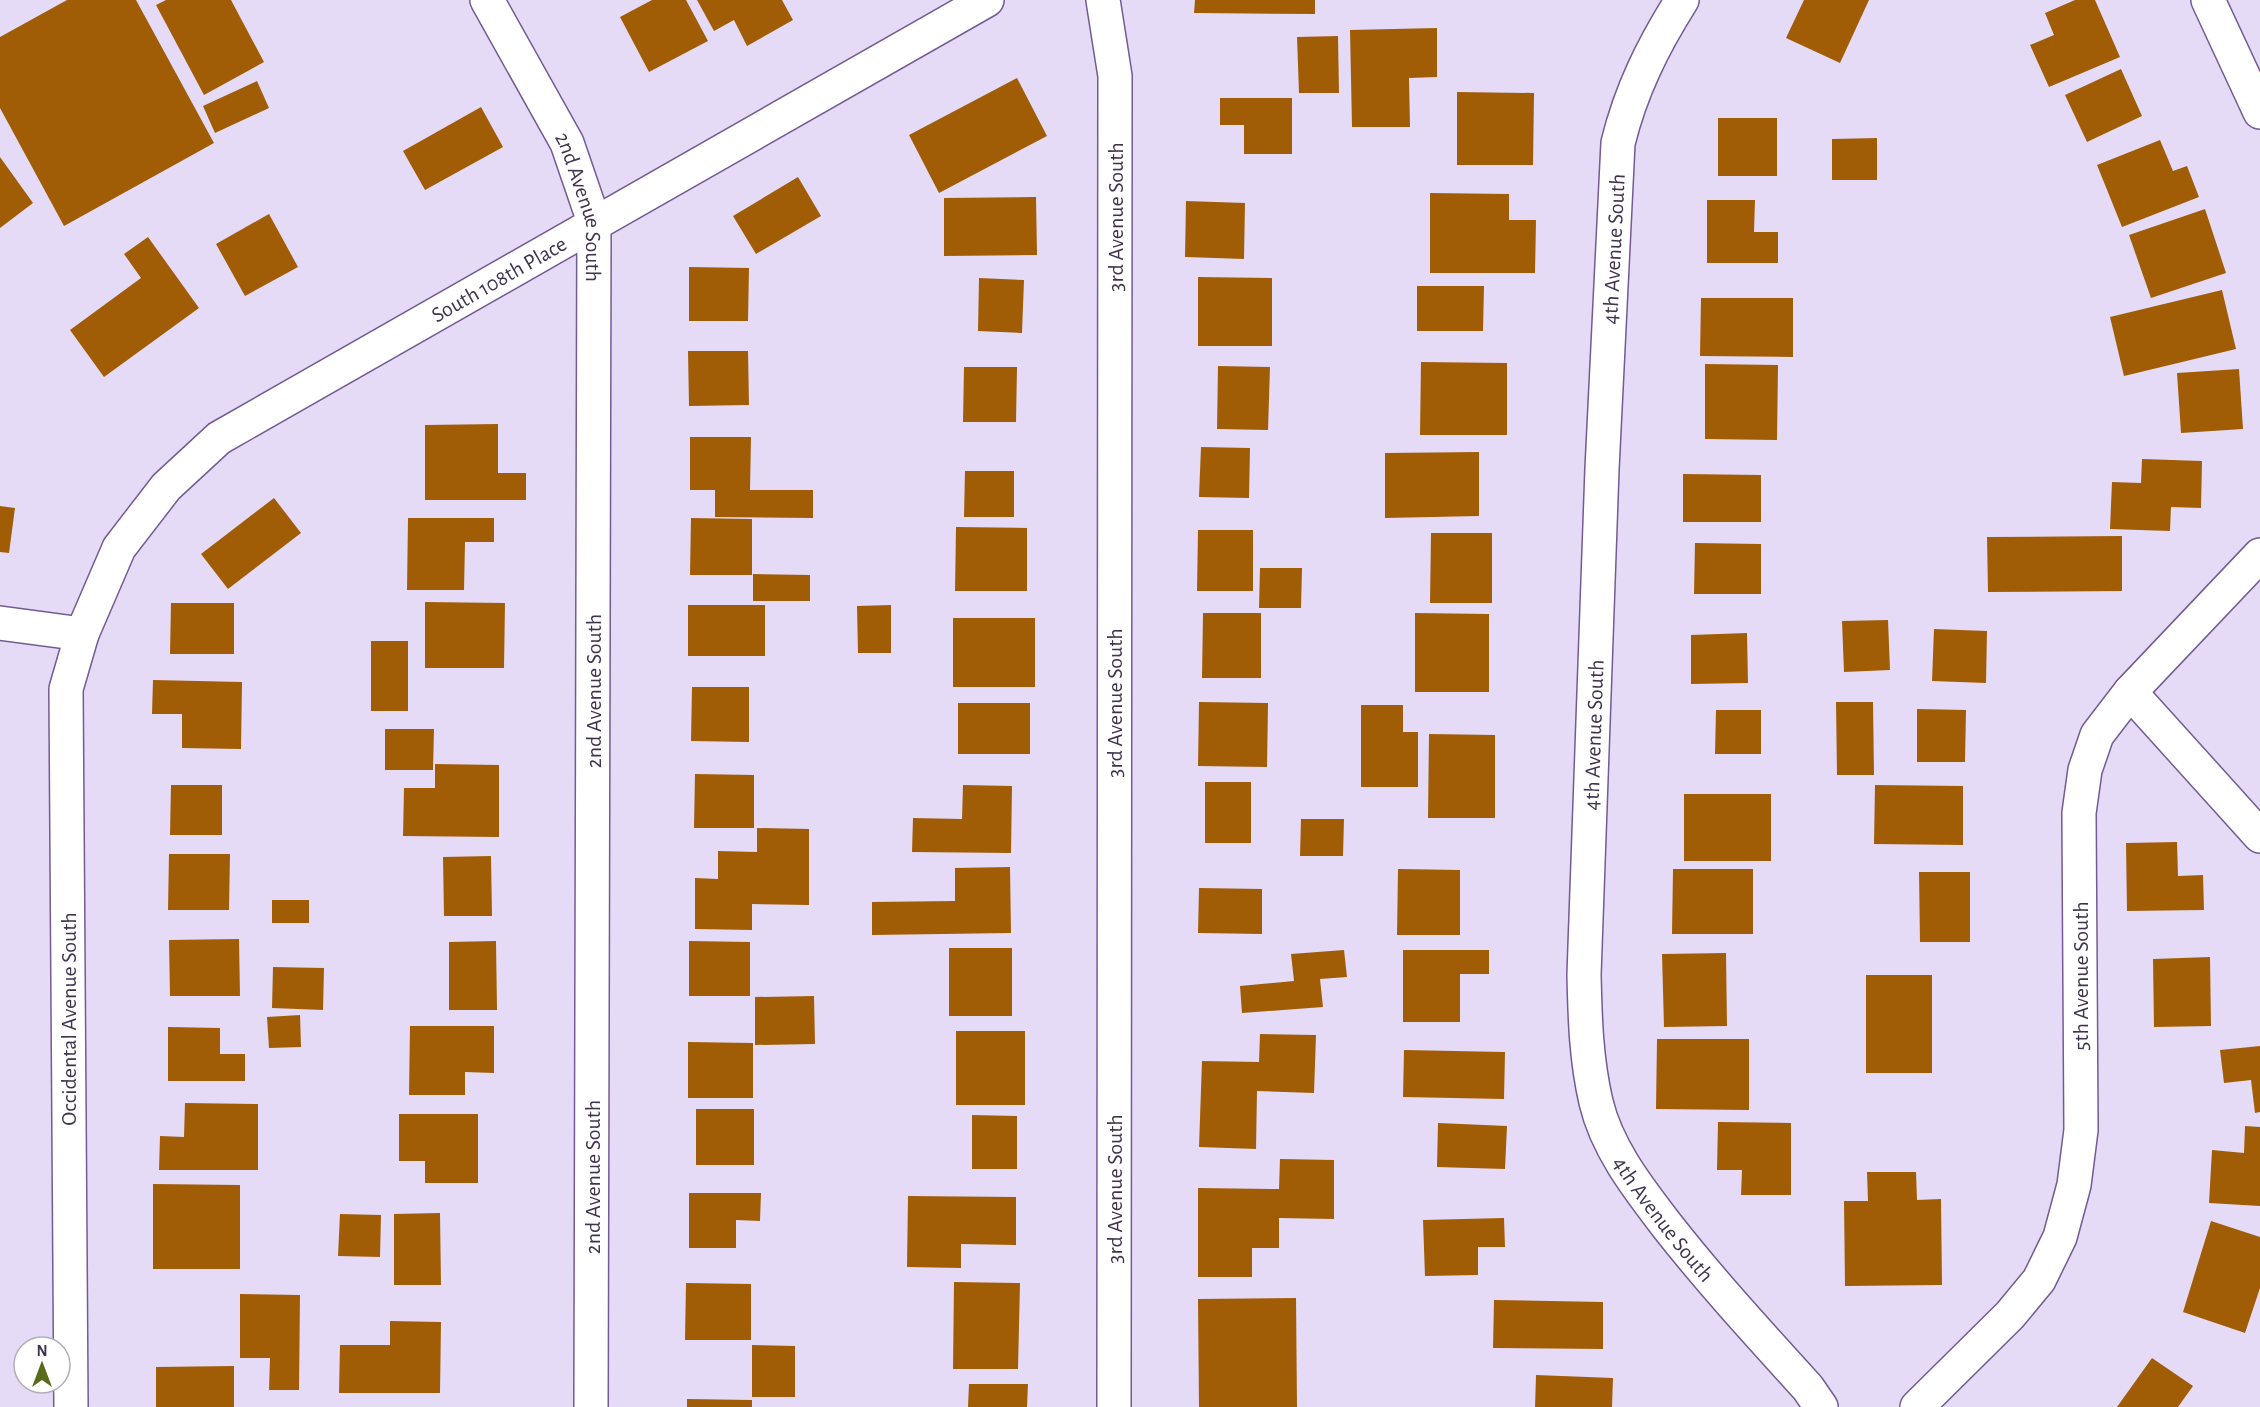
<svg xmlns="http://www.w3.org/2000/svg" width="2260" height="1407" font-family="'Alegreya Sans',sans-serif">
<rect width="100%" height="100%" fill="#e5dbf6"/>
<g fill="#a15d06">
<polygon points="67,0 136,0 214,143 64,226 0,108 0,37"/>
<polygon points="166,0 231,0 264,62 204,95 156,5"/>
<polygon points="652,0 686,0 708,41 649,72 620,17"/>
<polygon points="697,0 782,0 793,20 747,46 734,20 714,31"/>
<polygon points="1195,0 1315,0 1315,14 1194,13"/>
<polygon points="1804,0 1869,0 1840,63 1786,38"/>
<polygon points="2075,0 2095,0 2120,57 2049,87 2030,45 2054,35 2045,13"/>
<polygon points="1437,28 1437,77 1409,78 1410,127 1352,127 1350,30"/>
<polygon points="1338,36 1339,93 1299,93 1297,37"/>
<polygon points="2121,69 2142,116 2087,142 2065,95"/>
<polygon points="1017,78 1047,136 939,193 909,135"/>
<polygon points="257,81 269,108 215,133 203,106"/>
<polygon points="1457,92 1534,93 1533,165 1457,165"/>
<polygon points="1220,98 1292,98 1292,154 1244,154 1244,125 1220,125"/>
<polygon points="481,107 503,147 425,190 403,151"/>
<rect x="1718" y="118" width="59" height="58"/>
<polygon points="1877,138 1877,180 1832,180 1832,139"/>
<polygon points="2160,140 2173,171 2187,166 2199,197 2122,227 2097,165"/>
<polygon points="0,157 33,203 0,228"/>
<polygon points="798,177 821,216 756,254 733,216"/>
<polygon points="1430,193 1509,194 1509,220 1536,220 1535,273 1430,273"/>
<polygon points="1036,197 1037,255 944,256 944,198"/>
<polygon points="1707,200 1755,200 1754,232 1778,232 1778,263 1707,263"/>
<polygon points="1186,201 1245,203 1244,259 1185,257"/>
<polygon points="2205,209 2226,273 2151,298 2129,235"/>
<polygon points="269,214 298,267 245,296 216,244"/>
<polygon points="148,237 199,308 104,377 70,330 141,278 124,254"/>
<polygon points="689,267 749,268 748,321 689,321"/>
<polygon points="1198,277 1272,278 1272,346 1198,346"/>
<polygon points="979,278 1024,280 1022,333 978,331"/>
<polygon points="1417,286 1484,286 1483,331 1417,331"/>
<polygon points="2222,290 2236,349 2124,376 2110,317"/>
<polygon points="1701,298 1793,298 1793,357 1700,356"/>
<polygon points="688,351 748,351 749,405 689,406"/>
<polygon points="1421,362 1507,363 1507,435 1420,435"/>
<polygon points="1705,364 1778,365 1777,440 1705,439"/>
<polygon points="1218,366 1270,367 1268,430 1217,429"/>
<polygon points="964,367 1017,367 1016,422 963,422"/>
<polygon points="2239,369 2243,429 2181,433 2177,373"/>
<polygon points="498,424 498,473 526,473 526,500 425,500 425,425"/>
<polygon points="690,437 751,437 750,490 813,490 813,518 715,517 715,490 690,490"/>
<polygon points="1201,447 1250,448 1249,498 1199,497"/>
<polygon points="1479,452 1479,516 1385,518 1385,453"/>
<polygon points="2142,459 2202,461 2201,508 2171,507 2170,531 2110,529 2112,482 2141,483"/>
<polygon points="965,471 1014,471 1014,517 964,517"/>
<polygon points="1683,474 1761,475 1761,522 1683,522"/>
<polygon points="274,498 301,533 228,589 201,554"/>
<polygon points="0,506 15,508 9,553 0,552"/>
<polygon points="408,518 494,518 494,542 465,542 464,590 407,590"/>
<polygon points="691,518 752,519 752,575 690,575"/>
<polygon points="956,527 1027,528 1027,591 955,591"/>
<polygon points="1198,530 1253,530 1253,591 1197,591"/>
<polygon points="1431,533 1492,533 1492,603 1430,603"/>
<polygon points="2122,536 2122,591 1988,592 1987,537"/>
<polygon points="1695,543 1761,544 1761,594 1694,594"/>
<polygon points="1260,568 1302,568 1301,608 1259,608"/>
<polygon points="753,574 810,575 810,601 753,601"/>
<polygon points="425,602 505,603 504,668 425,668"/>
<polygon points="171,603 234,603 234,654 170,654"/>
<rect x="688" y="605" width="77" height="51"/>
<polygon points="891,605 891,653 858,653 857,606"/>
<polygon points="1203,613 1261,613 1261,678 1202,678"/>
<polygon points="1415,613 1489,614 1489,692 1415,692"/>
<rect x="953" y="618" width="82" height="69"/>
<polygon points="1888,620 1890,670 1844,672 1842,621"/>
<polygon points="1934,629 1987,631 1986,683 1932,681"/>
<polygon points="1747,633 1748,683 1691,684 1691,635"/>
<rect x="371" y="641" width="37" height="70"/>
<polygon points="153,680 242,682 241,749 182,748 182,714 152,714"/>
<polygon points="692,687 749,687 749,742 691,741"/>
<polygon points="1199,702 1268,703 1267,767 1198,766"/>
<polygon points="1836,702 1873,702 1874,775 1837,775"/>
<rect x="958" y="703" width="72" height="51"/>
<polygon points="1361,705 1403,705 1403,732 1418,732 1418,787 1361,787"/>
<polygon points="1917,709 1966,710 1965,762 1917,762"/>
<polygon points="1716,710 1761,710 1761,754 1715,754"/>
<polygon points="385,729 434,729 433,770 385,770"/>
<polygon points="1429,734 1495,735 1495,818 1428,818"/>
<polygon points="435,764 499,765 499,837 403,836 404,788 435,788"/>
<polygon points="695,774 754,775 754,828 694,828"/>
<rect x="1205" y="782" width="46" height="61"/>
<polygon points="171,785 222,785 222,835 170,835"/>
<polygon points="963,785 1012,786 1011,853 912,852 913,818 962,819"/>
<polygon points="1875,785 1963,786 1963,845 1874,844"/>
<rect x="1684" y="794" width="87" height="67"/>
<polygon points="1301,819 1344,819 1343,856 1300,856"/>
<polygon points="757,828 809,829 809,905 752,904 752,930 695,929 695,878 718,879 718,851 757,852"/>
<polygon points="2177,842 2178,876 2203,875 2204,910 2127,911 2126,843"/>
<polygon points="169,854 230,854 229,910 168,910"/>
<polygon points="491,856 492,916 444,916 443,857"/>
<polygon points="1010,867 1011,933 872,935 872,902 955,901 955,868"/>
<polygon points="1398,869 1460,870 1460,935 1397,935"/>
<polygon points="1673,869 1753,869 1753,934 1672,934"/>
<polygon points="1919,872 1970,872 1970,942 1920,942"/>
<polygon points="1199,888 1262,889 1262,934 1198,933"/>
<rect x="272" y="900" width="37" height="23"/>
<polygon points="239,939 240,996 170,996 169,940"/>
<polygon points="496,941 497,1010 449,1010 449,942"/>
<polygon points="689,941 750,942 750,996 689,996"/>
<rect x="949" y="948" width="63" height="68"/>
<polygon points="1344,950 1347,977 1320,979 1323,1007 1242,1013 1240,986 1294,981 1291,954"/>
<polygon points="1403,950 1489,950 1489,974 1460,974 1460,1022 1403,1022"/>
<polygon points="1726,953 1727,1026 1664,1027 1662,954"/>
<polygon points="2210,957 2211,1026 2154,1027 2153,959"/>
<polygon points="273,967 324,968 323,1010 272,1008"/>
<rect x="1866" y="975" width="66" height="98"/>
<polygon points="814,996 815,1044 755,1045 755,997"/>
<polygon points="300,1015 301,1047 269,1048 267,1017"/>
<polygon points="410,1026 494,1026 494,1073 465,1072 465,1095 409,1095"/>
<polygon points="168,1027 220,1028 220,1054 245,1054 245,1081 168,1081"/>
<rect x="956" y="1031" width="69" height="74"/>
<polygon points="1260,1034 1316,1035 1314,1093 1257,1091 1256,1149 1199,1147 1202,1061 1259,1062"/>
<polygon points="1657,1039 1749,1039 1749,1110 1656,1109"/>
<polygon points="688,1042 753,1043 753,1098 688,1098"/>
<polygon points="2260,1046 2260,1112 2255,1113 2251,1080 2224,1083 2220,1050"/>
<polygon points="1404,1050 1505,1052 1504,1099 1403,1097"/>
<polygon points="185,1103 258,1104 258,1170 159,1170 160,1136 184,1137"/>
<rect x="696" y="1109" width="58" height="56"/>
<polygon points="399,1114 478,1114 478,1183 425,1183 425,1161 399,1161"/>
<polygon points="972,1115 1017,1116 1017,1169 972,1169"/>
<polygon points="1718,1122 1791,1123 1791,1195 1741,1195 1742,1170 1717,1170"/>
<polygon points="1438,1123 1507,1126 1505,1169 1437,1167"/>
<polygon points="2245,1126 2260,1127 2260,1206 2209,1203 2212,1150 2244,1153"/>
<polygon points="1280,1159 1334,1160 1334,1219 1279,1218 1279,1248 1252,1248 1252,1277 1198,1277 1198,1188 1279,1189"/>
<polygon points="1867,1172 1916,1172 1917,1200 1941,1199 1942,1285 1845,1286 1844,1201 1868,1201"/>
<polygon points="153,1184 240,1185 240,1269 153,1269"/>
<polygon points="689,1193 761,1193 760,1221 736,1220 736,1248 689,1248"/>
<polygon points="908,1196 1016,1197 1016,1245 961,1244 961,1268 907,1267"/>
<polygon points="440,1213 441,1285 394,1285 394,1214"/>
<polygon points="340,1214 381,1215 380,1257 338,1256"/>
<polygon points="1504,1218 1505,1247 1478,1247 1478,1275 1425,1276 1423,1220"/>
<polygon points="2211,1221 2260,1237 2260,1288 2245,1333 2183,1312"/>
<polygon points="954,1282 1020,1283 1018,1369 953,1369"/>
<polygon points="686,1283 751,1284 751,1340 685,1340"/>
<polygon points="240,1294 300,1295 299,1390 269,1390 270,1358 240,1358"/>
<polygon points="1296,1298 1297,1407 1199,1407 1198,1299"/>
<polygon points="1494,1300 1603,1302 1603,1349 1493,1348"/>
<polygon points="390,1321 441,1322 440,1393 339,1393 340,1345 390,1345"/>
<polygon points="752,1345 795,1346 795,1397 752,1397"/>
<polygon points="2152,1358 2193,1386 2178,1407 2117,1407"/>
<polygon points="234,1366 234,1407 156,1407 156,1367"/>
<polygon points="1536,1375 1613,1378 1612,1407 1535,1407"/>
<polygon points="969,1384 1028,1384 1027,1407 968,1407"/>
<polygon points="687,1399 752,1400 752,1407 687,1407"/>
</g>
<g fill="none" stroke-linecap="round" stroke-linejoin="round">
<g stroke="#735b94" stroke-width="36">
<g id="minor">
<path id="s1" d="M487,0L567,143L594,222L591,1407"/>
<polyline points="1103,0 1115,76 1114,1407"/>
<path id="s2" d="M1682,0C1653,46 1631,90 1618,143L1602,469L1584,975C1585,1018 1586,1059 1596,1102C1607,1149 1639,1189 1668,1227C1712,1283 1760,1335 1808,1388L1821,1407"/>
<polyline points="2208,0 2260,112"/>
<polyline points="0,623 82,634"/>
<polyline points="2130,692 2260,836"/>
<path id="s3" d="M71,1407L66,689L82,634L119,548L166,487L219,438L987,0"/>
<polyline points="1917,1407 2010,1315 2039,1280 2060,1237 2074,1185 2081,1130 2079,813 2085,770 2097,735 2130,692 2260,555"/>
</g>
</g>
<use href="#minor" stroke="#fff" stroke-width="33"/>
</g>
<g text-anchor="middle" stroke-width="6" stroke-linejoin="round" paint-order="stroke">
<g font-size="22" fill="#3e344e" stroke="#fff">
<text dy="8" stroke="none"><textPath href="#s1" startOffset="230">2nd Avenue South</textPath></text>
<text transform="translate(1115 217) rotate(-90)" y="8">3rd Avenue South</text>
<text transform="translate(1613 249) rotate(-87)" y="8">4th Avenue South</text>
<text dy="8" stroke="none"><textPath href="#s3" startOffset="1340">South 108th Place</textPath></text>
<text transform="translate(593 691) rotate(-90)" y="8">2nd Avenue South</text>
<text transform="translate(1114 703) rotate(-90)" y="8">3rd Avenue South</text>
<text transform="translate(1593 735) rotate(-88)" y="8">4th Avenue South</text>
<text transform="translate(2080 976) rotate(-90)" y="8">5th Avenue South</text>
<text transform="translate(68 1019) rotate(-90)" y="8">Occidental Avenue South</text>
<text transform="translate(592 1177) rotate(-90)" y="8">2nd Avenue South</text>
<text transform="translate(1114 1189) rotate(-90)" y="8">3rd Avenue South</text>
<text dy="8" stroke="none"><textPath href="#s2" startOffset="1254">4th Avenue South</textPath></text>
</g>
</g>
<g transform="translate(42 1365)"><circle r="28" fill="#ffffff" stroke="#b2aeb8" stroke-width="1.5"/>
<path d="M0-4.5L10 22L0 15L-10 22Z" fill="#576b19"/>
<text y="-9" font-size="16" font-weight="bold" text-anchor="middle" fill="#3e344e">N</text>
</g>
</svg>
